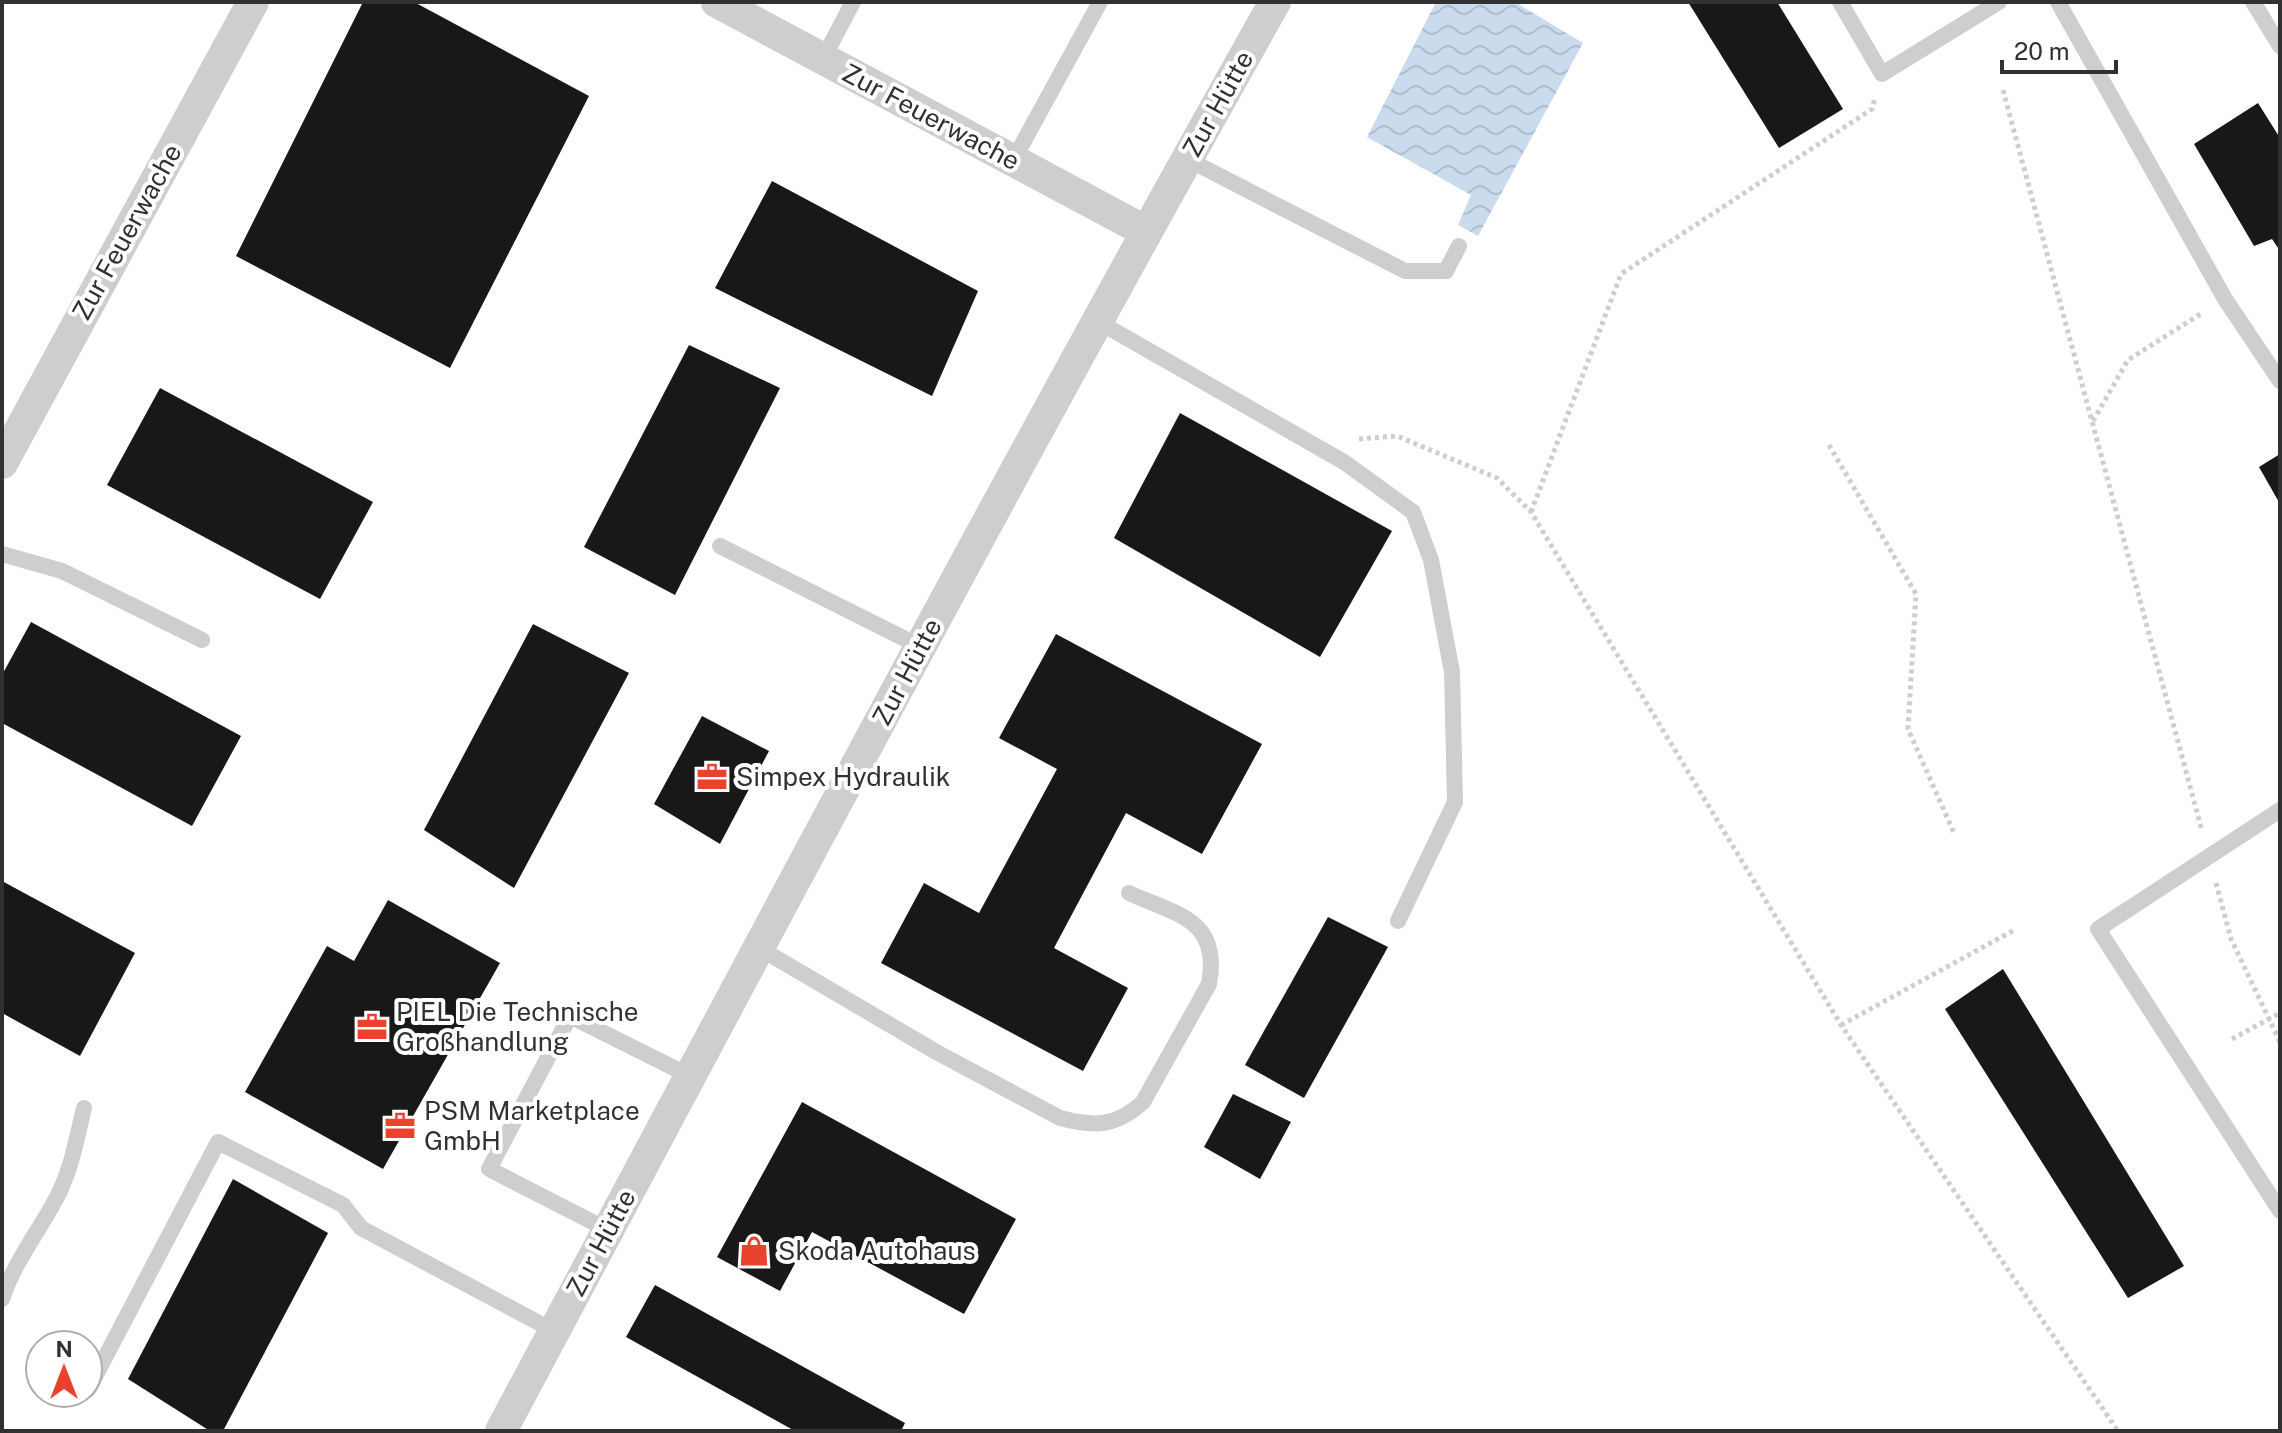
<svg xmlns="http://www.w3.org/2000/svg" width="2282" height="1433" font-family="'Public Sans',sans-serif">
<defs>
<pattern id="water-waves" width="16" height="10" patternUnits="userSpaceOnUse" patternTransform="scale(2)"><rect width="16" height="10" fill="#cbdbee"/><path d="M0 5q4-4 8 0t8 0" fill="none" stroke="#afbccd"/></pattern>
</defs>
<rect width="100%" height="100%" fill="#fff"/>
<polygon fill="url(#water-waves)" points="1436,2 1515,2 1583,43 1478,236 1458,225 1471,195 1367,137"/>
<g fill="#181818">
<polygon points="363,2 414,2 589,96 450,368 236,256"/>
<polygon points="1688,2 1777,2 1843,109 1779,148"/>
<polygon points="2258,103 2280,138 2280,251 2272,239 2254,246 2194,144"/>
<polygon points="772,181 978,291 932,396 715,288"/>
<polygon points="689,345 780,388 675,595 584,547"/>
<polygon points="160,388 373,502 320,599 107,485"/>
<polygon points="1180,413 1392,531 1320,657 1114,538"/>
<polygon points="2280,454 2280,504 2259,467"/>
<polygon points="31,622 241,736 192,826 2,723 2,675"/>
<polygon points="533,624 629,673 514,888 424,830"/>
<polygon points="1056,634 1262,744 1202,854 1126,813 1054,948 1128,988 1083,1071 881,963 924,883 979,913 1057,769 999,738"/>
<polygon points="702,716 769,751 720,844 654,804"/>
<polygon points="2,881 135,953 80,1056 2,1013"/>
<polygon points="388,900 500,963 383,1169 245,1092 327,946 354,961"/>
<polygon points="1328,917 1388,947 1304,1098 1245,1065"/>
<polygon points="2003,969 2184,1266 2128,1298 1945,1009"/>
<polygon points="1233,1094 1291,1122 1260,1179 1204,1147"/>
<polygon points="802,1102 1016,1219 964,1314 812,1232 780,1291 717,1257"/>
<polygon points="233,1179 328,1233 223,1431 210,1431 128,1379"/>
<polygon points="655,1285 905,1423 901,1431 795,1431 626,1337"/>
</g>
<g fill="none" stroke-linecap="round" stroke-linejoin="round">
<g stroke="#cecece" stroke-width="5" stroke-dasharray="4 4" stroke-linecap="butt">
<polyline points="2003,90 2202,831"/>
<polyline points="2093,421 2128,360 2202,313"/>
<polyline points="1359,439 1397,436 1497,478 1531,512 1841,1025 2118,1431"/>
<polyline points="1829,445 1916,594 1908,729 1954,833"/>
<polyline points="1531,512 1621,274 1872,109 1875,98"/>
<polyline points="2216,883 2231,939 2280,1042"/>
<polyline points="1841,1025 2016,929"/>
<polyline points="2232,1039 2280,1013"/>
</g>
<g stroke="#cecece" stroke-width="16">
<polyline points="1840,2 1882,74 1999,2"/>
<polyline points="2058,2 2225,299 2280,381"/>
<polyline points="2253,2 2280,46"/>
<polyline points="823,59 853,2"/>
<polyline points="1187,159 1405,271 1446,271 1459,246"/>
<polyline points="1013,161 1100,2"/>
<polyline points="1097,321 1344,462 1413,512 1431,560 1452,672 1455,802 1398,921"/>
<polyline points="720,546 921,647"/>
<polyline points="2,554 62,571 202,640"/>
<polyline points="2280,810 2098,929 2280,1211"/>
<path d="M759,948L938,1053L1060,1118C1094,1127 1116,1127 1143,1102L1209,984C1221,919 1177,915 1129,893"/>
<polyline points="608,1230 489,1169 570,1016 690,1076"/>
<path d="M2,1299C15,1260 41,1229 59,1193C72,1166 77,1137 84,1108"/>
<polyline points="88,1390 218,1142 343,1205 361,1228 554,1331"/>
</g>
<g stroke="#cecece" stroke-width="32">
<polyline points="717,2 1145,231"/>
<polyline points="2,463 253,2"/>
<path d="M501,1431C756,953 1009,474 1275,2"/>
</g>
</g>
<defs>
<g id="office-bare" transform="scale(2.4)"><path d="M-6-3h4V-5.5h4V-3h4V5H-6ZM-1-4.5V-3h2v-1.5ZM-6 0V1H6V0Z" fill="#eb4230" stroke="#fff" stroke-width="2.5" paint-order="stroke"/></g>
<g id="shop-bare" transform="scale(2.4)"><path d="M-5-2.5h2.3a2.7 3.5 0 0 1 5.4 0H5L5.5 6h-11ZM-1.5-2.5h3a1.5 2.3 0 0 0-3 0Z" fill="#eb4230" stroke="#fff" stroke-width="2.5" paint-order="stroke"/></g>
</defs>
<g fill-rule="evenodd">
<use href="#office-bare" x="712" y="777"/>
<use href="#office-bare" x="372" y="1027"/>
<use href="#office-bare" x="400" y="1126"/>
<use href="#shop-bare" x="754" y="1251"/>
</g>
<g text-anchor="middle" stroke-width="8" stroke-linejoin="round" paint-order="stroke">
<g font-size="26" fill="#313131" stroke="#fff">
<text transform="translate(1218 104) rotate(-61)" y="9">Zur Hütte</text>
<text transform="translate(931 117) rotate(28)" y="9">Zur Feuerwache</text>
<text transform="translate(127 232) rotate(-61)" y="9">Zur Feuerwache</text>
<text transform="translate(907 672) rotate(-62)" y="9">Zur Hütte</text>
<text transform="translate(601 1243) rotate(-62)" y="9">Zur Hütte</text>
</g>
<g font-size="26" fill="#313131" stroke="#fff" text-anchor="start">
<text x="736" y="786">Simpex Hydraulik</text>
<text x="396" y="1021">PIEL Die Technische<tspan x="396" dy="30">Großhandlung</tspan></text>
<text x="424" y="1120">PSM Marketplace<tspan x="424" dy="30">GmbH</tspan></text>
<text x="778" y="1260">Skoda Autohaus</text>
</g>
</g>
<rect width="2282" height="1433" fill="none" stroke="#313131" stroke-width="8"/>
<g transform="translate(64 1369)"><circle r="38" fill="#ffffff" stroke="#adadad" stroke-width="2"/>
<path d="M0-6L14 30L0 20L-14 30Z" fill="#eb4230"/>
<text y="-12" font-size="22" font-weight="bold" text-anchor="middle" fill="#313131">N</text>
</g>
<path d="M2002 60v12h114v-12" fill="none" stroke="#313131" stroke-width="4"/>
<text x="2014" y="60" font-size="24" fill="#313131" stroke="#ffffff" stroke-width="6" paint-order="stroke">20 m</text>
</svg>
